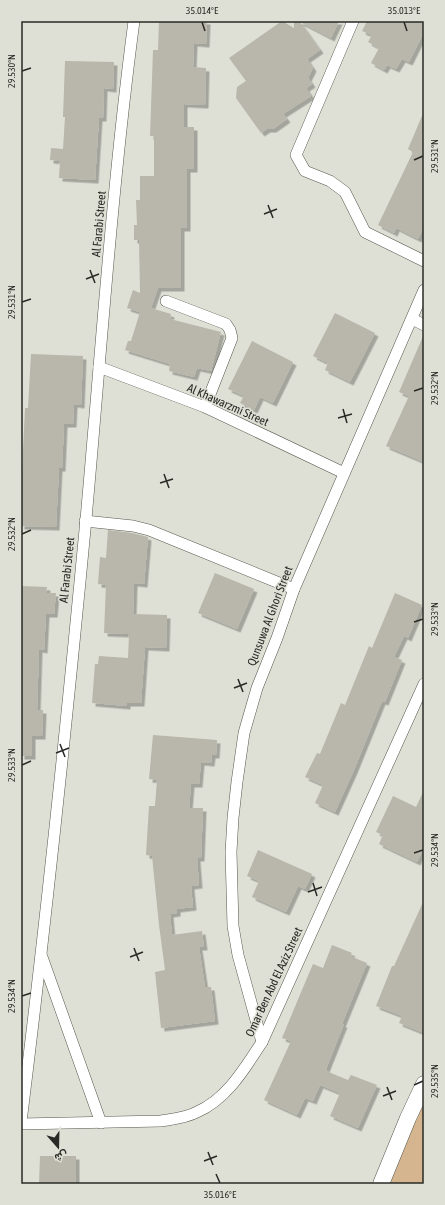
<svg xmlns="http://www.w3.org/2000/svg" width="445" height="1205" font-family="'Asap Condensed',Vazirmatn,sans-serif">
<defs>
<filter id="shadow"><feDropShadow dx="3.5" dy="3.5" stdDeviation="0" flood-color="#0004"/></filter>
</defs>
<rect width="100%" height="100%" fill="#dee0d5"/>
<polygon fill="#d4b58f" points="424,1100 424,1184 387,1184"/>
<g fill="#b9b6ab" filter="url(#shadow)">
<polygon points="159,21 207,21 206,44 194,43 193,67 206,68 205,105 184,104 184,127 194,127 194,169 187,169 187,228 181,228 181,288 158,288 151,308 171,314 170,319 221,332 211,371 197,368 194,377 169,371 170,364 125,350 128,341 131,341 140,312 127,308 133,290 140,293 139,240 134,240 134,225 137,225 136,200 140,200 140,176 154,176 154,136 150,136 153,50 158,50"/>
<polygon points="282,21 294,28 294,21 339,21 331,38 300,22 320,50 307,59 313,68 308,78 312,84 306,88 311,96 283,114 287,119 273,129 267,129 261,133 236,98 237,87 246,81 229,58"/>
<polygon points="367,21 418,21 424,24 424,32 409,62 402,59 396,69 387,65 384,70 371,63 379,48 368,42 372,35 362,31"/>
<polygon points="65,61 114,62 113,89 104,88 103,118 99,118 95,180 59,178 60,161 50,160 51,148 63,149 65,117 63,117"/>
<polygon points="424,111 424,226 418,239 396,228 394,233 378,225 413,152 408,149"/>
<polygon points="335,313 375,333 350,382 325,370 328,363 313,356"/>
<polygon points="424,334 424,462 386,446 409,396 399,392"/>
<polygon points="252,341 293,362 273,403 260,397 254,410 240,403 244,396 228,389"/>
<polygon points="31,354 83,356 81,405 74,404 73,424 64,424 62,468 59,468 56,527 21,526 21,471 22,472 25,408 28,408"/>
<polygon points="108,530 132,533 148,537 144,584 134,583 133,614 167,615 166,648 145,647 141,703 127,703 127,706 92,703 95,664 98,664 99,656 128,658 129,634 104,633 106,585 98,584 100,557 106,558"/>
<polygon points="215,573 254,589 237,629 198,613"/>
<polygon points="21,586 47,587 46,593 56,593 54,614 46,614 44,650 39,649 37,710 43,710 42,736 32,736 32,756 21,756"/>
<polygon points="395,593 422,605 408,638 404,636 394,657 402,660 385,702 382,701 354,770 335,812 315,803 323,785 305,777 317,753 320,754 341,703 345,705 369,646 372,648"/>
<polygon points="153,735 217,740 216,755 212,755 211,763 201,762 199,784 191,784 189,808 203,808 201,858 197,858 199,885 191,886 193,907 177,909 177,913 170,914 172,935 202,931 204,947 199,947 205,987 211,987 215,1021 161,1028 155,972 165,970 159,925 152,856 146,855 149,806 155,806 157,780 149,779"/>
<polygon points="424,790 424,847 417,862 379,844 383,835 376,832 393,796 416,807"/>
<polygon points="258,850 312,874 305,889 298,886 286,912 252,897 259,881 247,876"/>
<polygon points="424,900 424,1033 399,1023 402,1016 376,1006 392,966 394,966"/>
<polygon points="332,945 352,953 350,956 367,963 342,1024 344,1024 326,1069 327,1069 326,1071 348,1080 351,1075 377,1085 358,1128 330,1116 340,1093 320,1085 313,1101 305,1098 297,1115 264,1100 291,1041 282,1038 299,997 313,964 323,968"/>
<polygon points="40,1156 76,1156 76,1184 39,1184"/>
</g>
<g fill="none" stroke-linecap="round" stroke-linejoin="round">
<g stroke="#56574e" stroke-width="12">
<g id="minor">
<polyline points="353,21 296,155 305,171 330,181 345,192 365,232 424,261"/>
<polyline points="166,301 226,324 230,330 232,338 205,407"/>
<polyline points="412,319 424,325"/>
<polyline points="99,367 205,407 344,473"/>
<polyline points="85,521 133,526 149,530 294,589"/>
<polyline points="42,957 101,1123"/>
<polyline points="262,1042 238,955 233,926 231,852 233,818 237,782 244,733 257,688 277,638 294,589 424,290"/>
<path d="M21,1122C46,921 67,720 86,519C101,353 112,186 134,21"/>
<path d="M21,1124L161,1121C173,1119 186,1118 197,1112C227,1099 245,1068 262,1042L424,684"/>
</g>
</g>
<g stroke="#56574e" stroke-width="17">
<polyline id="secondary" points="381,1184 408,1118 424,1084"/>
</g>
<use href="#minor" stroke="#fff" stroke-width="11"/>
<use href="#secondary" stroke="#fff" stroke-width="16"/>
</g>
<path fill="none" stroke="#292a26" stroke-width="1.5" d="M202,22L205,31M404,22L407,31M22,71L31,68M414,160L423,156M268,205L273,218M264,214L277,209M90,270L95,283M86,279L99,274M22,302L31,299M414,391L423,388M343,409L347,423M338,418L352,414M164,474L169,488M160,483L173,479M22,534L31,530M414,622L423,619M238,679L243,692M234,688L247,683M60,744L65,757M56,753L69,748M22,765L31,761M414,853L423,850M313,883L317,896M308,892L322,887M134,948L139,961M130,957L143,952M22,996L31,993M414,1085L423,1081M387,1087L392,1100M383,1096L396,1091M208,1152L213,1165M204,1161L217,1156M216,1174L220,1183"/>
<g text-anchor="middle" stroke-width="3" stroke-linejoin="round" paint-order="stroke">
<g font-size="12" fill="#292a26" stroke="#dee0d5">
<text transform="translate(99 224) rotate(-85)" y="4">Al Farabi Street</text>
<text transform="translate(228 405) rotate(24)" y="4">Al Khawarzmi Street</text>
<text transform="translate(67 570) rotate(-84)" y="4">Al Farabi Street</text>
<text transform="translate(270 616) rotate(-69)" y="4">Qunsuwa Al Ghori Street</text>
<text transform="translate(274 982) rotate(-65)" y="4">Omar Ben Abd El Aziz Street</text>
</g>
</g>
<rect width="445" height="1205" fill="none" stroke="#dee0d5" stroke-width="44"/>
<g transform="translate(58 1147) rotate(160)" stroke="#dee0d5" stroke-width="3" paint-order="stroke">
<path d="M0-3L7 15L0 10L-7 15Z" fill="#292a26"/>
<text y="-6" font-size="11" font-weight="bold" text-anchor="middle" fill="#292a26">ش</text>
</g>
<rect x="22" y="22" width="401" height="1161" fill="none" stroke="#292a26" stroke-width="1.5"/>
<g font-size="10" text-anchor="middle" fill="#292a26">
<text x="202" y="14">35.014°E</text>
<text x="404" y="14">35.013°E</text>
<text transform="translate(11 71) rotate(-90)" y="4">29.530°N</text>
<text transform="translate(434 156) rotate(-90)" y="4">29.531°N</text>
<text transform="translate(11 302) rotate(-90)" y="4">29.531°N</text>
<text transform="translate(434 388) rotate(-90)" y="4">29.532°N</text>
<text transform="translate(11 534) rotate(-90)" y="4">29.532°N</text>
<text transform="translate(434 619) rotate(-90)" y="4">29.533°N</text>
<text transform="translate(11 765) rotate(-90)" y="4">29.533°N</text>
<text transform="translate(434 850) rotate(-90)" y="4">29.534°N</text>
<text transform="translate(11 996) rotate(-90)" y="4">29.534°N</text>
<text transform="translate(434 1081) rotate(-90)" y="4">29.535°N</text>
<text x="220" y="1198">35.016°E</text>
</g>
</svg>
